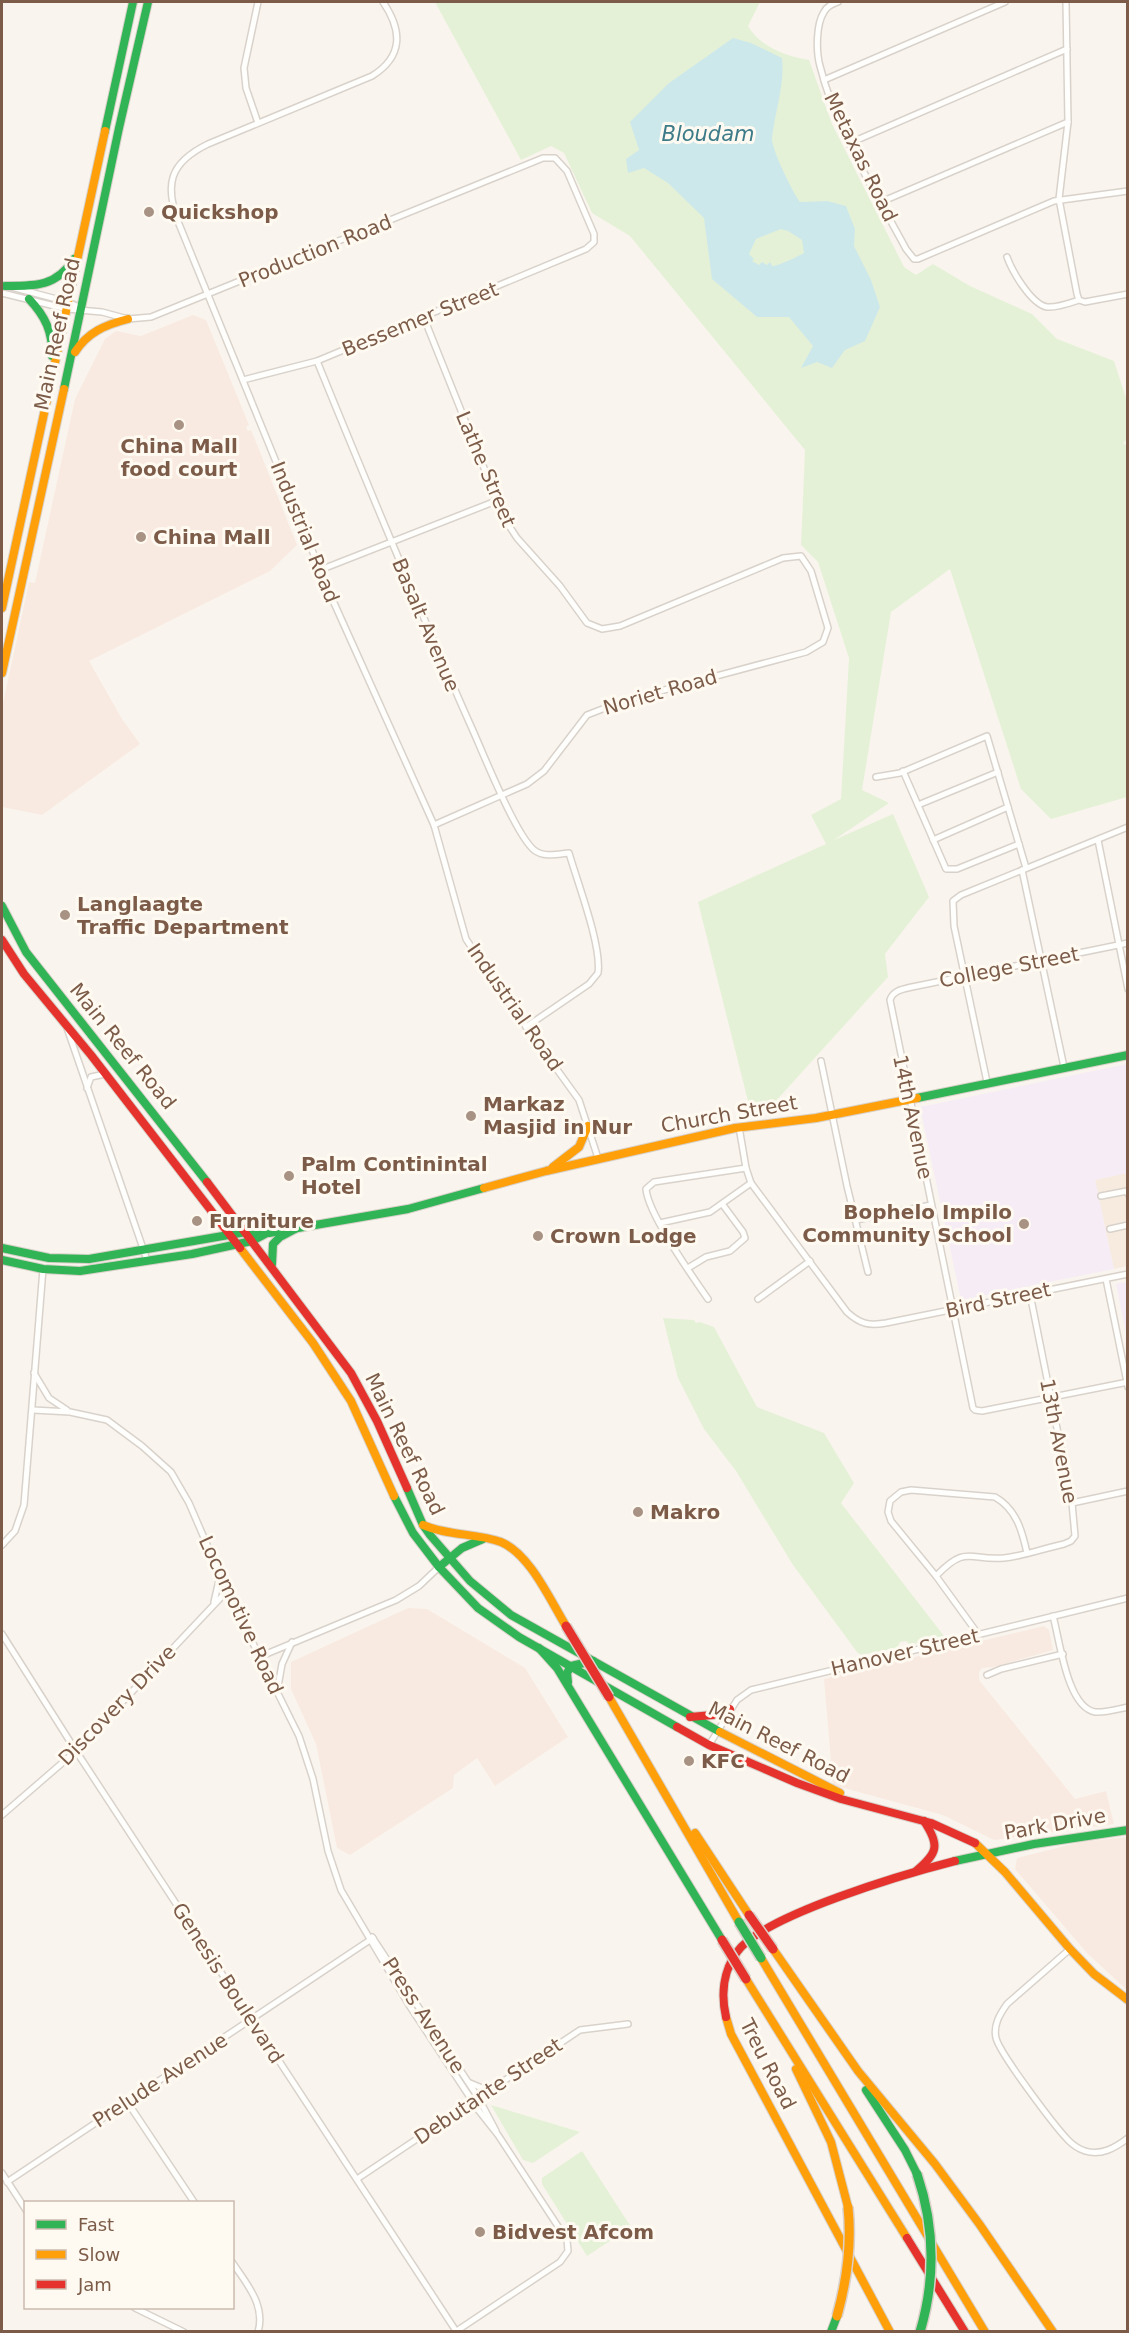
<svg xmlns="http://www.w3.org/2000/svg" width="1129" height="2333" font-family="'DejaVu Sans',sans-serif">
<rect width="100%" height="100%" fill="#f9f5ee"/>
<polygon fill="#f6ebde" points="1127,1173 1127,1266 1114,1269 1095,1180"/>
<g fill="#f9eae1">
<polygon points="193,315 206,320 249,425 246,427 248,431 251,430 252,432 297,545 270,571 89,661 122,719 140,744 42,815 2,807 2,708 29,582 35,583 75,399 105,339 116,331 141,336"/>
<polygon points="408,1608 427,1609 525,1668 568,1737 495,1786 477,1758 454,1775 453,1788 350,1855 337,1848 316,1744 291,1689 291,1662"/>
<polygon points="1044,1626 1049,1630 1053,1650 993,1667 982,1668 979,1672 979,1680 1075,1799 1106,1791 1114,1824 994,1840 943,1815 833,1785 824,1679"/>
<polygon points="1127,1837 1128,1837 1127,1990 1088,1954 1015,1869 1017,1858 1081,1842"/>
</g>
<g fill="#f6ecf5">
<polygon points="1127,1064 1127,1173 1095,1180 1114,1269 961,1300 920,1107"/>
<polygon points="1127,1282 1128,1282 1127,1338 1116,1284"/>
</g>
<g fill="#e5f1d7">
<path d="M435,2H760L748,26C760,47 786,56 809,60L832,124L904,267L916,275L933,264L970,286L1032,314L1057,339L1114,361L1127,401V439L1123,443L1128,446L1127,797L1051,819L1021,789L950,569L891,612L862,790L889,803L834,840L893,814L929,897L885,954L888,977L774,1103L750,1109L698,902L826,844L811,815L841,799L849,658L818,562L801,545L805,450L630,236L592,213L564,153L551,146L521,160Z"/>
<polygon points="663,1318 694,1320 696,1323 700,1322 714,1327 757,1407 824,1433 854,1483 841,1503 944,1636 910,1645 906,1641 900,1642 897,1648 861,1655 857,1652 793,1565 736,1471 704,1429 678,1378"/>
<polygon points="491,2105 580,2132 533,2163 523,2160"/>
<polygon points="582,2151 631,2227 587,2256 542,2184 542,2178"/>
</g>
<path fill="#cde8eb" fill-rule="evenodd" d="M733,38L751,43L782,58C785,85 775,111 772,138C771,148 793,193 800,202L827,201L846,206L855,229L854,246L871,280L880,307L865,341L845,350L832,368L817,362L801,368L813,346L789,317H757L712,279L704,218L668,183L644,168L628,173L626,159L639,150L630,122L669,83ZM781,229L788,231L802,240L804,253C796,257 779,266 772,266L770,262L767,265L762,262L759,265L752,261L754,259L749,254L756,239Z"/>
<g fill="none" stroke-linecap="round" stroke-linejoin="round">
<g stroke="#d9d2cb" stroke-width="8">
<g id="street">
<polyline points="258,2 244,68 246,88 258,123"/>
<path d="M383,2C402,30 404,56 372,76L208,144C169,163 164,185 179,224L330,594L434,825L466,939L504,996L579,1100L598,1158"/>
<path d="M838,2C832,4 827,6 824,12C816,24 816,52 820,66C836,131 875,191 906,249L914,259H918L1054,201L1128,191"/>
<polyline points="1066,2 1068,122 1059,199 1077,294 1079,300 1085,302 1128,294"/>
<polyline points="824,80 1005,2"/>
<polyline points="850,143 1067,49"/>
<polyline points="881,202 1068,122"/>
<path d="M1007,257C1012,271 1031,304 1047,307C1057,308 1070,303 1079,300"/>
<polyline points="15,288 68,302 81,308"/>
<polyline points="2,293 67,309 102,312 128,319 151,317 543,158 555,158 567,171 594,234 594,242 586,249 317,361 243,380"/>
<polyline points="424,318 504,518 517,538 560,586 587,623 602,629 620,626 783,558 801,556 811,571 828,628 823,642 806,652 623,701 587,715 544,771 527,784 434,825"/>
<path d="M317,361C368,486 419,610 474,733C485,758 516,835 534,850C544,858 558,854 569,853C577,881 602,946 598,973L589,984L526,1027"/>
<polyline points="320,570 496,501"/>
<polyline points="903,771 946,869 957,869 1019,844"/>
<polyline points="876,777 900,773 987,736 1026,868"/>
<polyline points="918,805 998,772"/>
<polyline points="933,840 1008,807"/>
<polyline points="1098,840 1128,989"/>
<polyline points="1022,870 1064,1067"/>
<path d="M1128,943L912,987C904,989 893,990 890,1000L973,1408L975,1410L982,1411L1128,1382"/>
<polyline points="67,1028 147,1260"/>
<polyline points="821,1061 847,1186 868,1272"/>
<polyline points="987,1082 954,926 953,901 961,895 1128,827"/>
<polyline points="87,1088 91,1077 105,1074"/>
<path d="M739,1127L746,1168L751,1183L847,1312C860,1324 869,1326 886,1323L1128,1274"/>
<polyline points="1101,1196 1127,1191 1128,1194"/>
<polyline points="856,1220 931,1205"/>
<polyline points="660,1223 710,1212 751,1183"/>
<polyline points="1110,1229 1128,1225"/>
<polyline points="688,1268 706,1257 730,1251 745,1238 743,1232 723,1205"/>
<polyline points="1106,1279 1128,1387"/>
<path d="M708,1299C692,1276 648,1214 646,1189L654,1182L746,1168"/>
<polyline points="758,1299 810,1261"/>
<polyline points="34,1373 49,1398 67,1410"/>
<polyline points="33,1410 70,1412 107,1420 142,1446 171,1472 189,1503 227,1591 299,1736 313,1779 328,1851 341,1890 409,2005 479,2111 498,2135 567,2240 568,2251 560,2262 455,2332"/>
<polyline points="1072,1503 1128,1491"/>
<polyline points="2,1545 15,1531 24,1505 43,1269"/>
<path d="M936,1576C967,1544 969,1561 1004,1558C1024,1556 1045,1548 1064,1544L1071,1541L1075,1536L1072,1503L1030,1294"/>
<polyline points="214,1602 220,1576"/>
<path d="M1053,1616C1060,1641 1067,1707 1095,1712C1105,1713 1118,1709 1128,1707"/>
<polyline points="2,1634 76,1751 456,2331"/>
<path d="M978,1634L936,1576L891,1521L888,1512L890,1501L901,1492L911,1490L995,1497C1016,1509 1022,1530 1027,1553"/>
<polyline points="259,1657 396,1600 419,1586 439,1567"/>
<polyline points="987,1675 1001,1669 1063,1654"/>
<polyline points="277,1692 282,1664 292,1642"/>
<polyline points="709,1745 737,1700 751,1690 1128,1598"/>
<polyline points="2,1815 76,1751 227,1591"/>
<polyline points="372,1937 478,2097 496,2131"/>
<path d="M1070,1949L1007,2004C1000,2014 993,2025 996,2038C1000,2054 1056,2128 1069,2141C1073,2145 1079,2149 1085,2151C1101,2156 1115,2148 1128,2138"/>
<polyline points="470,2083 482,2088 489,2088"/>
<polyline points="126,2100 194,2202"/>
<polyline points="2,2173 26,2210"/>
<polyline points="357,2179 580,2030 628,2024"/>
<polyline points="7,2182 373,1938"/>
<path d="M232,2262C246,2283 266,2305 258,2332"/>
<polyline points="135,2308 184,2332"/>
</g>
</g>
<g stroke="#d9d1c9" stroke-width="10">
<g id="fast">
<polyline points="105,131 133,2"/>
<path d="M5,286C35,286 56,287 74,259"/>
<path d="M29,299C45,316 53,332 52,356"/>
<polyline points="64,389 119,128 148,2"/>
<polyline points="2,906 26,952 207,1182"/>
<polyline points="917,1098 1128,1055"/>
<polyline points="2,1248 49,1258 89,1259 246,1232 269,1233 408,1209 484,1188"/>
<polyline points="2,1260 43,1269 80,1271 192,1254 252,1241 267,1233"/>
<polyline points="272,1264 273,1244 280,1237 297,1228"/>
<polyline points="407,1488 423,1525 430,1535 470,1581 511,1615 720,1732"/>
<polyline points="394,1496 413,1533 439,1567 478,1608 519,1637 677,1727"/>
<polyline points="439,1567 462,1548 483,1539"/>
<polyline points="539,1648 557,1668 722,1940"/>
<polyline points="568,1682 567,1673 571,1666 593,1661"/>
<polyline points="955,1861 1034,1844 1128,1830"/>
<polyline points="866,2090 905,2150 917,2174"/>
<polyline points="831,2332 837,2316"/>
</g>
</g>
<g stroke="#d9d1c9" stroke-width="10">
<g id="slow">
<path d="M75,352C88,332 105,325 128,319"/>
<polyline points="2,608 105,131"/>
<polyline points="2,673 64,389"/>
<polyline points="553,1167 579,1147 588,1126"/>
<polyline points="484,1188 546,1171 735,1128 816,1118 917,1098"/>
<polyline points="240,1248 313,1343 351,1401 394,1496"/>
<path d="M423,1525C448,1536 476,1533 501,1542C530,1554 550,1600 566,1626"/>
<polyline points="609,1697 739,1922"/>
<polyline points="720,1732 840,1793"/>
<polyline points="695,1833 749,1915"/>
<polyline points="975,1843 1005,1872 1070,1949 1094,1974 1128,2000"/>
<polyline points="773,1949 858,2071 935,2164 980,2225 1053,2332"/>
<polyline points="761,1958 985,2332"/>
<polyline points="746,1979 907,2238"/>
<polyline points="726,2017 731,2034 890,2332"/>
<polyline points="796,2069 831,2142 848,2207"/>
</g>
</g>
<g stroke="#d9d1c9" stroke-width="10">
<g id="jam">
<polyline points="2,940 24,974 91,1055 240,1248"/>
<polyline points="207,1182 351,1373 377,1421 407,1488"/>
<polyline points="690,1717 713,1715 730,1709"/>
<polyline points="677,1727 709,1745 797,1783 841,1799 931,1823 975,1843"/>
<path d="M916,1871C938,1853 940,1845 924,1821"/>
<path d="M726,2017C721,1995 723,1971 737,1952C763,1915 908,1873 955,1861"/>
<polyline points="907,2238 965,2332"/>
</g>
</g>
<use href="#street" stroke="#fefefc" stroke-width="5"/>
<use href="#fast" stroke="#30b455" stroke-width="8"/>
<use href="#slow" stroke="#ff9f0a" stroke-width="8"/>
<use href="#jam" stroke="#e5322d" stroke-width="8"/>
<g stroke="#dbd1ca" stroke-width="12" stroke-linecap="butt">
<g id="fast-bridge">
<polyline points="739,1922 761,1958"/>
<path d="M917,2174C935,2227 936,2278 920,2332"/>
</g>
</g>
<g stroke="#dbd1ca" stroke-width="12" stroke-linecap="butt">
<path id="slow-bridge" d="M837,2316C847,2280 852,2245 848,2207"/>
</g>
<g stroke="#dbd1ca" stroke-width="12" stroke-linecap="butt">
<g id="jam-bridge">
<polyline points="566,1626 609,1697"/>
<polyline points="749,1915 773,1949"/>
<polyline points="722,1940 746,1979"/>
</g>
</g>
<use href="#fast-bridge" stroke="#30b455" stroke-width="9"/>
<use href="#slow-bridge" stroke="#ff9f0a" stroke-width="9"/>
<use href="#jam-bridge" stroke="#e5322d" stroke-width="9"/>
</g>
<g fill="#a89283" stroke="#fffaf1" stroke-width="2">
<circle cx="149" cy="212" r="6"/>
<circle cx="179" cy="425" r="6"/>
<circle cx="141" cy="537" r="6"/>
<circle cx="65" cy="915" r="6"/>
<circle cx="471" cy="1116" r="6"/>
<circle cx="289" cy="1176" r="6"/>
<circle cx="197" cy="1221" r="6"/>
<circle cx="1024" cy="1224" r="6"/>
<circle cx="538" cy="1236" r="6"/>
<circle cx="638" cy="1512" r="6"/>
<circle cx="689" cy="1761" r="6"/>
<circle cx="480" cy="2232" r="6"/>
</g>
<g text-anchor="middle" stroke-width="6" stroke-linejoin="round" paint-order="stroke">
<g font-size="20" fill="#7c5c49" stroke="#fffaf1">
<text transform="translate(861 157) rotate(64)" y="7">Metaxas Road</text>
<text transform="translate(315 251) rotate(-22)" y="7">Production Road</text>
<text transform="translate(420 319) rotate(-22)" y="7">Bessemer Street</text>
<text transform="translate(57 334) rotate(-78)" y="7">Main Reef Road</text>
<text transform="translate(486 469) rotate(67)" y="7">Lathe Street</text>
<text transform="translate(305 532) rotate(68)" y="7">Industrial Road</text>
<text transform="translate(426 625) rotate(67)" y="7">Basalt Avenue</text>
<text transform="translate(660 692) rotate(-16)" y="7">Noriet Road</text>
<text transform="translate(1009 967) rotate(-11)" y="7">College Street</text>
<text transform="translate(515 1007) rotate(55)" y="7">Industrial Road</text>
<text transform="translate(123 1046) rotate(51)" y="7">Main Reef Road</text>
<text transform="translate(729 1114) rotate(-10)" y="7">Church Street</text>
<text transform="translate(913 1117) rotate(78)" y="7">14th Avenue</text>
<text transform="translate(998 1300) rotate(-12)" y="7">Bird Street</text>
<text transform="translate(1059 1441) rotate(79)" y="7">13th Avenue</text>
<text transform="translate(405 1444) rotate(64)" y="7">Main Reef Road</text>
<text transform="translate(241 1615) rotate(65)" y="7">Locomotive Road</text>
<text transform="translate(905 1652) rotate(-13)" y="7">Hanover Street</text>
<text transform="translate(117 1705) rotate(-46)" y="7">Discovery Drive</text>
<text transform="translate(779 1742) rotate(27)" y="7">Main Reef Road</text>
<text transform="translate(1055 1824) rotate(-10)" y="7">Park Drive</text>
<text transform="translate(228 1983) rotate(57)" y="7">Genesis Boulevard</text>
<text transform="translate(424 2015) rotate(57)" y="7">Press Avenue</text>
<text transform="translate(768 2064) rotate(63)" y="7">Treu Road</text>
<text transform="translate(160 2080) rotate(-33)" y="7">Prelude Avenue</text>
<text transform="translate(488 2091) rotate(-34)" y="7">Debutante Street</text>
</g>
<g font-size="20" font-weight="bold" fill="#7c5c49" stroke="#fffaf1" text-anchor="start">
<text x="161" y="219">Quickshop</text>
<text x="179" y="453" text-anchor="middle">China Mall<tspan x="179" dy="23">food court</tspan></text>
<text x="153" y="544">China Mall</text>
<text x="77" y="911">Langlaagte<tspan x="77" dy="23">Traffic Department</tspan></text>
<text x="483" y="1111">Markaz<tspan x="483" dy="23">Masjid in Nur</tspan></text>
<text x="301" y="1171">Palm Continintal<tspan x="301" dy="23">Hotel</tspan></text>
<text x="1012" y="1219" text-anchor="end">Bophelo Impilo<tspan x="1012" dy="23">Community School</tspan></text>
<text x="209" y="1228">Furniture</text>
<text x="550" y="1243">Crown Lodge</text>
<text x="650" y="1519">Makro</text>
<text x="701" y="1768">KFC</text>
<text x="492" y="2239">Bidvest Afcom</text>
</g>
<g font-size="21" font-style="italic" fill="#3d7b89" stroke="#fffaf1">
<text x="708" y="141">Bloudam</text>
</g>
</g>
<rect width="1129" height="2333" fill="none" stroke="#7c5c49" stroke-width="6"/>
<rect x="24" y="2201" width="210" height="108" fill="#fffaf1" stroke="#cbbbae" stroke-width="1.5"/>
<rect x="36" y="2220" width="30" height="9" fill="#30b455" stroke="#cbbbae" stroke-width="1.5"/>
<text x="78" y="2231" font-size="18" fill="#7c5c49">Fast</text>
<rect x="36" y="2250" width="30" height="9" fill="#ff9f0a" stroke="#cbbbae" stroke-width="1.5"/>
<text x="78" y="2261" font-size="18" fill="#7c5c49">Slow</text>
<rect x="36" y="2280" width="30" height="9" fill="#e5322d" stroke="#cbbbae" stroke-width="1.5"/>
<text x="78" y="2291" font-size="18" fill="#7c5c49">Jam</text>
</svg>
